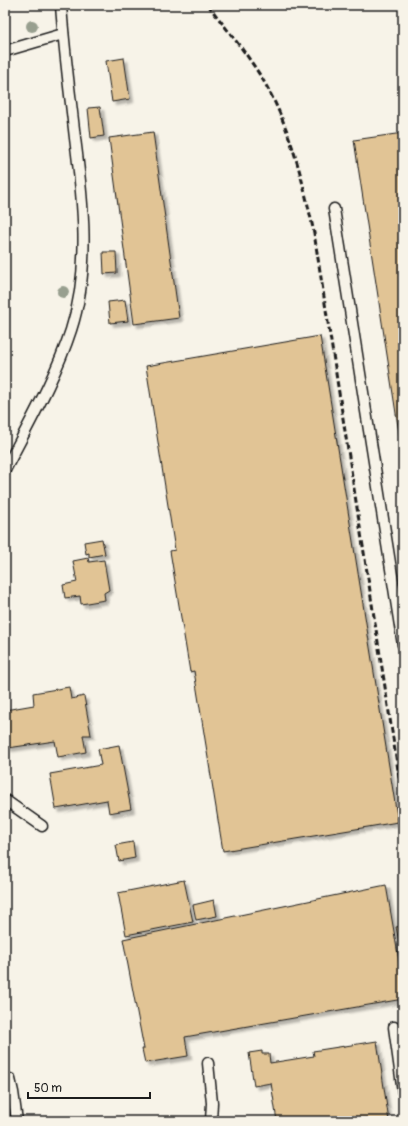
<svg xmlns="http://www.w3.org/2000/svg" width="408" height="1126" font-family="Pangolin,sans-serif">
<defs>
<filter id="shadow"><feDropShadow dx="3.5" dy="3.5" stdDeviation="1" flood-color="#0004"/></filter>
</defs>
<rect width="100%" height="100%" fill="#f7f3e8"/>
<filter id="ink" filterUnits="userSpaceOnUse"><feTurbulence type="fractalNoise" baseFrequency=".025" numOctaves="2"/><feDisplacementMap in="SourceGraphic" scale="8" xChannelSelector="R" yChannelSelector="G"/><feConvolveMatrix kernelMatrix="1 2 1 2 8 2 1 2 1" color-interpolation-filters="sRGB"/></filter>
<g filter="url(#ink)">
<g fill="#e1c495" stroke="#1c1c1c" filter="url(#shadow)">
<polygon points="124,58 130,99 112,102 106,61"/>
<polygon points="100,107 104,136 91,138 88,108"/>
<polygon points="153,132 179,318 134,324 109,138"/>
<polygon points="403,133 403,459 354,140"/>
<polygon points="103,252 116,252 117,273 104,274"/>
<polygon points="125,300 128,321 110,323 108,302"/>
<polygon points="320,336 398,822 223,851 194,671 190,672 170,551 175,550 146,366"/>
<polygon points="102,539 105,554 89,557 89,553 86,554 84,542"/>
<polygon points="88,558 89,562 104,560 109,590 104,593 105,600 81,604 80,596 65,598 63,585 77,582 73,561"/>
<polygon points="69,687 71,699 84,696 91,735 83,735 86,752 58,757 55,741 8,748 5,742 5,710 34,705 33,693"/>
<polygon points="119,745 131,809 109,813 107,800 56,809 50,774 101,765 98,749"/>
<polygon points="133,842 135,858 119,861 116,845"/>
<polygon points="184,880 193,922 126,935 118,893"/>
<polygon points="386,885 403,984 403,999 185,1037 188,1056 145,1063 142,1049 144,1049 123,939"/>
<polygon points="214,900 217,916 196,920 193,905"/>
<polygon points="403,926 403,941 399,942 396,927"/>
<polygon points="403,948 403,967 400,949"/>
<polygon points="377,1041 389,1121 277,1121 271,1083 254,1086 249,1053 262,1051 262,1054 269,1054 270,1063 314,1056 313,1051"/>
</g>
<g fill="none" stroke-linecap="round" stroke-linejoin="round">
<g stroke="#1c1c1c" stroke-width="13">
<g id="service">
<polyline points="5,51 63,34"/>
<polyline points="334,209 403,645"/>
<path d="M5,470C28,425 55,379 71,330C91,269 83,200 75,138C70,94 64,49 61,5"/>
<polyline points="5,800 42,826"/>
<polyline points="394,1027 403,1092"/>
<polyline points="208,1063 212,1103 211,1121"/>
<polyline points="5,1078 10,1079 13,1092 17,1121"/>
</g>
</g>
<use href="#service" stroke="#f7f3e8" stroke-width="10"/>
<path stroke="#1c1c1c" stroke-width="3" stroke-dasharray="6 3" stroke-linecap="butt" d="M208,5C228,31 251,58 267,87C292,133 303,182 314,233L403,802"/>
</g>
<g fill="#989f8f">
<circle cx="32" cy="26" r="6"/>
<circle cx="63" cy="292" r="6"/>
</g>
</g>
<rect width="408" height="1126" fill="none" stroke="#f7f3e8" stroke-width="20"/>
<rect x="10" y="10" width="388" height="1106" fill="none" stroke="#1c1c1c" stroke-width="1.5" filter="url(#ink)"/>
<path d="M28 1092v6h122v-6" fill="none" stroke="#1c1c1c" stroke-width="2"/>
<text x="34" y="1092" font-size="12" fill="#1c1c1c" stroke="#f7f3e8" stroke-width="3" paint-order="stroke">50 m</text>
</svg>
